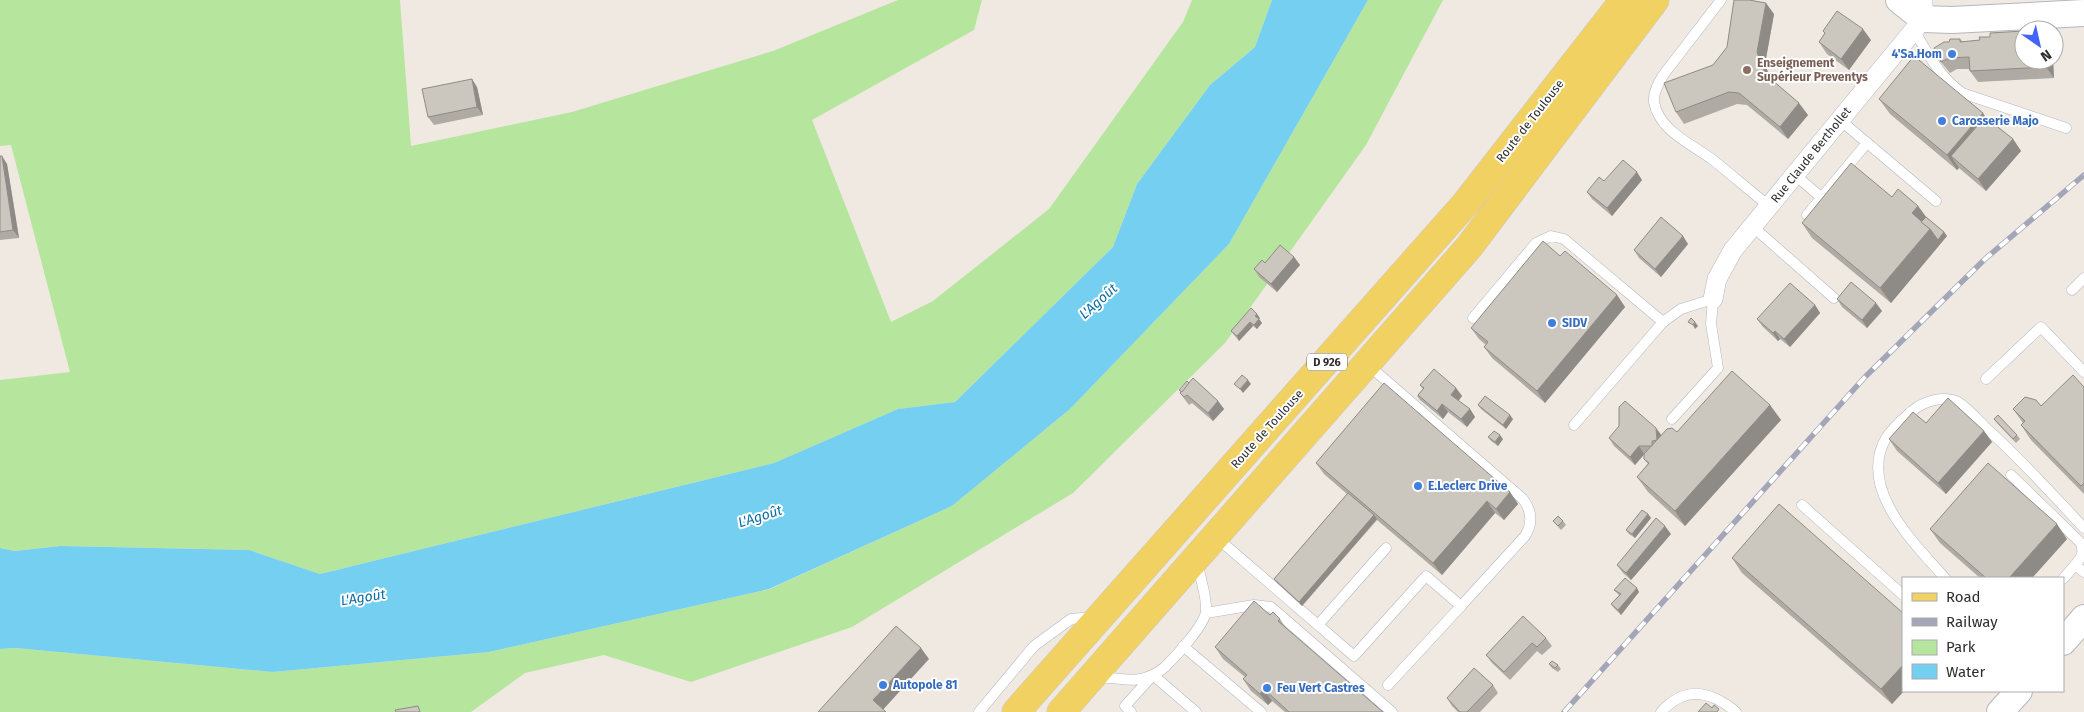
<svg xmlns="http://www.w3.org/2000/svg" width="2084" height="712" font-family="'Fira Sans',sans-serif">
<rect width="100%" height="100%" fill="#efe9e1"/>
<g fill="#b6e59e">
<polygon points="0,0 400,0 411,146 572,112 773,51 898,0 982,0 974,30 812,120 891,322 933,301 1049,209 1183,22 1192,0 1272,0 1255,47 1210,85 1137,184 1113,247 955,402 898,409 774,463 320,574 249,550 60,546 15,551 0,548 0,380 70,372 11,145 0,146"/>
<polygon points="1368,0 1443,0 1366,145 1225,343 1073,493 852,627 691,682 604,655 525,673 471,712 0,712 0,649 16,648 273,672 489,652 770,589 952,506 1070,409 1229,244"/>
</g>
<polygon fill="#75cff0" points="1272,0 1368,0 1229,244 1070,409 952,506 769,589 489,652 273,672 16,648 0,649 0,548 15,551 60,546 249,550 320,574 774,463 898,409 955,402 1113,247 1137,184 1210,85 1255,47"/>
<g fill="none" stroke-linecap="round" stroke-linejoin="round">
<g stroke="#b4b7c1" stroke-width="11">
<g id="service">
<path d="M1721,0L1664,74C1659,82 1653,92 1654,102C1659,131 1692,144 1713,160C1732,175 1750,191 1769,206"/>
<path d="M1914,30C1928,54 1939,76 1962,93L2066,128"/>
<polyline points="1840,120 1936,201"/>
<polyline points="1795,175 1822,198"/>
<polyline points="1807,215 1867,143"/>
<polyline points="1752,226 1834,298"/>
<polyline points="2072,290 2084,278"/>
<polyline points="1473,318 1536,243 1551,236 1564,239 1663,322 1681,309 1713,299 1711,324 1718,368 1672,419"/>
<path d="M1367,364L1523,499C1532,511 1533,523 1525,536L1461,606"/>
<polyline points="1986,379 2041,327 2084,372"/>
<polyline points="1574,425 1663,322"/>
<path d="M2011,475L2081,543C2084,553 2082,557 2075,565"/>
<polyline points="1802,505 1903,595"/>
<polyline points="1216,537 1354,656 1426,576 1461,606 1388,685"/>
<path d="M1945,578C1915,544 1857,489 1886,438C1893,427 1903,419 1912,411C1924,401 1944,395 1958,402C1968,408 1978,420 1986,428C2021,459 2052,494 2084,528"/>
<polyline points="2063,579 2075,565 2084,572"/>
<polyline points="1206,613 1254,605 1271,607 1392,712"/>
<polyline points="1318,625 1386,548"/>
<polyline points="1183,646 1261,712"/>
<path d="M1098,678C1113,676 1127,682 1141,679C1149,677 1158,673 1165,667C1175,657 1205,625 1206,611C1207,594 1199,578 1198,561"/>
<polyline points="979,712 1034,646 1071,619 1093,617"/>
<polyline points="1131,712 1125,706 1153,675 1196,712"/>
<path d="M1661,712C1685,685 1711,691 1736,712"/>
</g>
</g>
<g stroke="#b4b7c1" stroke-width="20">
<polyline id="minor" points="1713,299 1717,279 1733,250 1923,19 1923,0"/>
</g>
<g stroke="#b4b7c1" stroke-width="28">
<g id="secondary">
<polyline points="1899,0 1923,19 1952,20 2084,13"/>
<polyline points="2063,642 2084,618"/>
<polyline points="2000,712 2019,691"/>
</g>
</g>
<g stroke="#c9c9c9" stroke-width="29">
<g id="primary">
<polyline points="1016,712 1466,203 1624,0"/>
<polyline points="1061,712 1469,247 1655,0"/>
</g>
</g>
<use href="#service" stroke="#fff" stroke-width="10"/>
<use href="#minor" stroke="#fff" stroke-width="19"/>
<use href="#secondary" stroke="#fff" stroke-width="26"/>
<use href="#primary" stroke="#f2d163" stroke-width="28"/>
<g stroke="#a3a6b8" stroke-width="5.5">
<polyline id="rail" points="1564,712 1865,377 1985,259 2084,175"/>
</g>
<use href="#rail" stroke="#fff" stroke-width="4" stroke-dasharray="11" stroke-linecap="butt"/>
</g>
<g fill="#afaba4">
<polygon points="1774,14 1765,64 1770,79 1808,115 1788,139 1747,105 1737,104 1684,124 1676,112 1713,65"/>
<polygon points="1823,31 1871,40 1849,70 1827,54 1819,42 1825,34"/>
<polygon points="1960,39 1962,41 2024,60 2053,60 2054,78 1978,82 1970,71 1969,69 1957,69 1950,73 1941,62 1949,42"/>
<polygon points="477,87 483,115 434,125 428,117"/>
<polygon points="1879,99 1985,117 2013,139 2021,151 1986,191 1959,168 1957,170 1890,114"/>
<polygon points="0,156 7,164 19,238 0,240"/>
<polygon points="1642,180 1612,216 1592,199 1587,192 1604,181"/>
<polygon points="1892,197 1918,206 1926,217 1944,232 1947,236 1891,303 1812,238 1802,223"/>
<polygon points="1688,244 1661,277 1639,258 1634,250"/>
<polygon points="1294,257 1300,265 1277,292 1259,277 1254,269 1265,263"/>
<polygon points="1617,295 1625,307 1545,403 1492,358 1484,347 1486,345 1479,339 1471,328"/>
<polygon points="1837,299 1882,311 1867,328 1842,307"/>
<polygon points="1815,305 1820,313 1790,347 1780,339 1778,341 1763,327 1757,319"/>
<polygon points="1260,318 1259,319 1262,323 1257,329 1253,326 1239,341 1234,335 1231,331"/>
<polygon points="1189,383 1218,401 1224,409 1213,421 1192,403 1189,405 1180,393 1181,392 1179,390"/>
<polygon points="1420,385 1456,388 1462,396 1458,401 1470,409 1475,417 1467,427 1448,412 1443,419 1420,400 1417,396 1423,389"/>
<polygon points="2084,387 2084,494 2031,440 2021,425 2023,423 2013,409 2041,406"/>
<polygon points="1478,405 1513,419 1506,429 1481,409"/>
<polygon points="1770,405 1781,420 1685,526 1648,492 1637,477 1648,464 1644,459 1644,455 1635,465 1614,446 1609,438 1656,428 1661,435 1677,432"/>
<polygon points="1994,419 2017,435 2020,439 2016,443 1997,423"/>
<polygon points="1926,423 1984,431 1992,442 1946,494 1897,451 1889,439"/>
<polygon points="1488,437 1503,439 1498,446 1491,441"/>
<polygon points="1316,463 1510,492 1518,504 1504,520 1495,513 1442,575 1377,520 1302,606 1277,583 1274,579 1347,494 1324,474"/>
<polygon points="1648,514 1651,518 1635,538 1629,534 1626,530"/>
<polygon points="1553,521 1563,521 1566,525 1561,530"/>
<polygon points="1930,529 2067,539 2032,578 1980,578 1940,543"/>
<polygon points="1671,534 1631,580 1623,573 1617,565"/>
<polygon points="1732,558 1903,691 1904,691 1892,704 1742,573"/>
<polygon points="1614,590 1639,592 1621,615 1614,608 1611,604 1619,595"/>
<polygon points="1270,615 1280,619 1288,631 1383,712 1285,712 1272,701 1268,705 1251,691 1243,679 1245,677 1223,659 1215,647"/>
<polygon points="1546,638 1552,646 1542,655 1537,651 1510,680 1492,663 1486,655"/>
<polygon points="1549,664 1558,665 1561,669 1558,672 1552,668"/>
<polygon points="1493,685 1498,693 1480,712 1458,712 1452,706 1447,698"/>
</g>
<g fill="#8e8b86">
<polygon points="1766,3 1774,14 1765,64 1773,86 1765,74 1757,52"/>
<polygon points="1863,29 1871,40 1849,70 1841,59"/>
<polygon points="2046,60 2053,60 2054,78 2046,67"/>
<polygon points="472,79 477,87 483,115 477,107"/>
<polygon points="1799,103 1808,115 1788,139 1780,127"/>
<polygon points="1983,113 1993,128 1951,156 1959,168 1957,170 1947,155"/>
<polygon points="2013,139 2021,151 1986,191 1978,179"/>
<polygon points="2,156 7,164 19,238 13,230"/>
<polygon points="1637,172 1642,180 1612,216 1607,208"/>
<polygon points="1918,206 1929,221 1923,227 1912,213"/>
<polygon points="1930,229 1944,232 1947,236 1891,303 1880,288"/>
<polygon points="1683,236 1688,244 1661,277 1655,269"/>
<polygon points="1294,257 1300,265 1277,292 1271,284"/>
<polygon points="1617,295 1625,307 1545,403 1537,391"/>
<polygon points="1876,303 1882,311 1867,328 1862,320"/>
<polygon points="1815,305 1820,313 1790,347 1784,339"/>
<polygon points="1257,314 1260,318 1259,319 1262,323 1257,329 1254,325 1255,316"/>
<polygon points="1250,322 1253,326 1239,341 1237,336"/>
<polygon points="1695,322 1698,326 1695,329 1693,325"/>
<polygon points="1775,331 1780,339 1778,341 1773,333"/>
<polygon points="1248,380 1251,384 1243,393 1240,389"/>
<polygon points="1456,388 1462,396 1457,403 1451,395"/>
<polygon points="1218,401 1224,409 1213,421 1208,413"/>
<polygon points="1442,404 1448,412 1443,419 1437,411"/>
<polygon points="1770,405 1781,420 1685,526 1675,511"/>
<polygon points="1470,409 1475,417 1467,427 1461,419"/>
<polygon points="1510,415 1513,419 1506,429 1503,425"/>
<polygon points="1656,428 1662,436 1657,440"/>
<polygon points="1984,431 1992,442 1946,494 1938,483"/>
<polygon points="1500,435 1503,439 1498,446 1495,442"/>
<polygon points="1639,446 1644,454 1635,465 1630,457"/>
<polygon points="1510,492 1518,504 1504,520 1496,509"/>
<polygon points="1487,501 1495,513 1442,575 1433,563"/>
<polygon points="1648,514 1651,518 1635,538 1632,534"/>
<polygon points="1374,515 1377,519 1302,606 1299,602"/>
<polygon points="2057,524 2067,539 2032,578 2009,578"/>
<polygon points="1665,526 1671,534 1631,580 1626,573"/>
<polygon points="1637,588 1639,592 1621,615 1618,610"/>
<polygon points="921,648 929,659 881,712 873,700"/>
<polygon points="1903,665 1903,691 1904,691 1892,704 1881,689"/>
<polygon points="1264,689 1272,701 1268,705 1260,694"/>
</g>
<g fill="#cbc7bf" stroke="#8e8b86">
<polygon points="1734,0 1749,0 1766,3 1757,52 1765,74 1799,103 1780,127 1739,93 1729,92 1676,112 1664,83 1713,65 1727,47"/>
<polygon points="1837,11 1863,29 1841,59 1819,42 1825,33 1823,31"/>
<polygon points="2024,31 2024,60 2046,60 2046,67 1970,71 1969,57 1949,58 1941,62 1934,48 1944,42 1949,42 1950,39 1960,39 1960,42 1980,40 1979,37 1990,37 1990,33"/>
<polygon points="1914,56 1983,113 1947,155 1879,99"/>
<polygon points="472,79 477,107 428,117 422,89"/>
<polygon points="1985,117 2013,139 1978,179 1951,156"/>
<polygon points="0,156 2,156 13,230 0,232"/>
<polygon points="1623,160 1637,172 1607,208 1587,192 1599,177 1604,181"/>
<polygon points="1851,163 1892,197 1898,189 1918,206 1912,213 1930,229 1880,288 1802,223"/>
<polygon points="1661,217 1683,236 1655,269 1634,250"/>
<polygon points="1926,217 1944,232 1938,240 1930,229 1921,222"/>
<polygon points="1543,241 1560,256 1565,251 1617,295 1537,391 1484,347 1488,342 1471,328"/>
<polygon points="1280,245 1294,257 1271,284 1254,269 1262,260 1265,263"/>
<polygon points="1851,282 1876,303 1862,320 1837,299"/>
<polygon points="1790,283 1815,305 1784,339 1775,331 1773,333 1757,319"/>
<polygon points="1251,308 1257,314 1255,316 1259,319 1254,325 1250,322 1237,336 1231,331"/>
<polygon points="1691,318 1695,322 1693,325 1688,322"/>
<polygon points="1434,369 1456,388 1451,395 1470,409 1461,419 1442,404 1437,411 1418,395 1424,388 1420,385"/>
<polygon points="1732,371 1770,405 1675,511 1637,477 1649,463 1644,459 1644,454 1667,429 1672,428 1677,432"/>
<polygon points="1242,375 1248,380 1240,389 1234,384"/>
<polygon points="2073,375 2084,387 2084,483 2081,486 2021,425 2025,421 2013,409 2025,397 2036,400 2041,406"/>
<polygon points="1193,378 1218,401 1208,413 1187,395 1184,397 1180,393"/>
<polygon points="1187,381 1189,383 1182,392 1179,390"/>
<polygon points="1384,383 1510,492 1496,509 1487,501 1433,563 1316,463"/>
<polygon points="1485,396 1510,415 1503,425 1478,405"/>
<polygon points="1948,398 1984,431 1938,483 1889,439 1913,412 1926,423"/>
<polygon points="1625,401 1656,428 1657,440 1652,441 1652,446 1639,446 1630,457 1609,438 1619,426 1619,407"/>
<polygon points="1998,415 2017,435 2013,439 1994,419"/>
<polygon points="1494,431 1500,435 1495,442 1488,437"/>
<polygon points="1988,463 2057,524 2009,578 1986,578 1930,529"/>
<polygon points="1348,493 1374,515 1299,602 1274,579"/>
<polygon points="1779,504 1903,613 1903,665 1881,689 1732,558"/>
<polygon points="1642,510 1648,514 1632,534 1626,530"/>
<polygon points="1558,516 1563,521 1558,526 1553,521"/>
<polygon points="1656,518 1665,526 1626,573 1617,565"/>
<polygon points="1625,578 1637,588 1618,610 1611,604 1621,594 1614,590"/>
<polygon points="1254,601 1270,615 1273,612 1280,619 1278,621 1383,712 1289,712 1264,689 1260,694 1243,679 1247,675 1215,647"/>
<polygon points="1523,616 1546,638 1537,647 1532,643 1504,672 1486,655"/>
<polygon points="896,626 921,648 873,700 886,712 818,712"/>
<polygon points="1552,661 1558,665 1555,668 1549,664"/>
<polygon points="1474,668 1493,685 1467,712 1460,712 1447,698"/>
<polygon points="1706,703 1712,708 1714,705 1719,709 1717,712 1698,712"/>
<polygon points="418,706 420,712 396,712 395,710"/>
</g>
<g fill="#3f7fe0" stroke="#fff" stroke-width="2">
<circle cx="1952" cy="54" r="5"/>
<circle cx="1942" cy="121" r="5"/>
<circle cx="1552" cy="323" r="5"/>
<circle cx="1418" cy="486" r="5"/>
<circle cx="883" cy="685" r="5"/>
<circle cx="1267" cy="688" r="5"/>
</g>
<circle fill="#8d6e63" stroke="#fff" stroke-width="2" cx="1747" cy="70" r="5"/>
<g text-anchor="middle" stroke-width="4" stroke-linejoin="round" paint-order="stroke">
<rect fill="#fff" stroke="#6d6d6d" stroke-width="1" x="1307" y="353.5" width="40" height="17" rx="4"/>
<g font-size="11" font-weight="bold" fill="#2e2e2e">
<text x="1327" y="366">D 926</text>
</g>
<g font-size="12" font-weight="bold" fill="#366cbe" stroke="#fff" text-anchor="start">
<text x="1942" y="58" text-anchor="end">4'Sa.Hom</text>
<text x="1952" y="125">Carosserie Majo</text>
<text x="1562" y="327">SIDV</text>
<text x="1428" y="490">E.Leclerc Drive</text>
<text x="893" y="689">Autopole 81</text>
<text x="1277" y="692">Feu Vert Castres</text>
</g>
<g font-size="12" font-weight="bold" fill="#785e54" stroke="#fff" text-anchor="start">
<text x="1757" y="67">Enseignement<tspan x="1757" dy="14">Supérieur Preventys</tspan></text>
</g>
<g font-size="12" fill="#2e2e2e" stroke="#fff">
<text transform="translate(1530 121) rotate(-52)" y="4">Route de Toulouse</text>
<text transform="translate(1811 155) rotate(-51)" y="4">Rue Claude Berthollet</text>
<text transform="translate(1267 429) rotate(-48)" y="4">Route de Toulouse</text>
</g>
<g font-size="14" font-style="italic" fill="#0d6fa3" stroke="#fff">
<text transform="translate(1098 301) rotate(-42)" y="5">L'Agoût</text>
<text transform="translate(760 516) rotate(-17)" y="5">L'Agoût</text>
<text transform="translate(363 597) rotate(-9)" y="5">L'Agoût</text>
</g>
</g>
<rect x="1902" y="577" width="162" height="115" fill="#ffffff" stroke="#ababab"/>
<rect x="1912" y="593" width="25" height="8" fill="#f2d163" stroke="#ababab"/>
<text x="1946" y="602" font-size="15" fill="#2e2e2e">Road</text>
<rect x="1912" y="618" width="25" height="8" fill="#a3a6b8" stroke="#ababab"/>
<text x="1946" y="627" font-size="15" fill="#2e2e2e">Railway</text>
<rect x="1912" y="640" width="25" height="15" fill="#b6e59e" stroke="#ababab"/>
<text x="1946" y="652" font-size="15" fill="#2e2e2e">Park</text>
<rect x="1912" y="664" width="25" height="15" fill="#75cff0" stroke="#ababab"/>
<text x="1946" y="677" font-size="15" fill="#2e2e2e">Water</text>
<g transform="translate(2039 45) rotate(146)"><circle r="24" fill="#ffffff" stroke="#ababab"/>
<path d="M0-4L9 19L0 12L-9 19Z" fill="#4264fb"/>
<text y="-8" font-size="14" font-weight="bold" text-anchor="middle" fill="#2e2e2e">N</text>
</g>
</svg>
